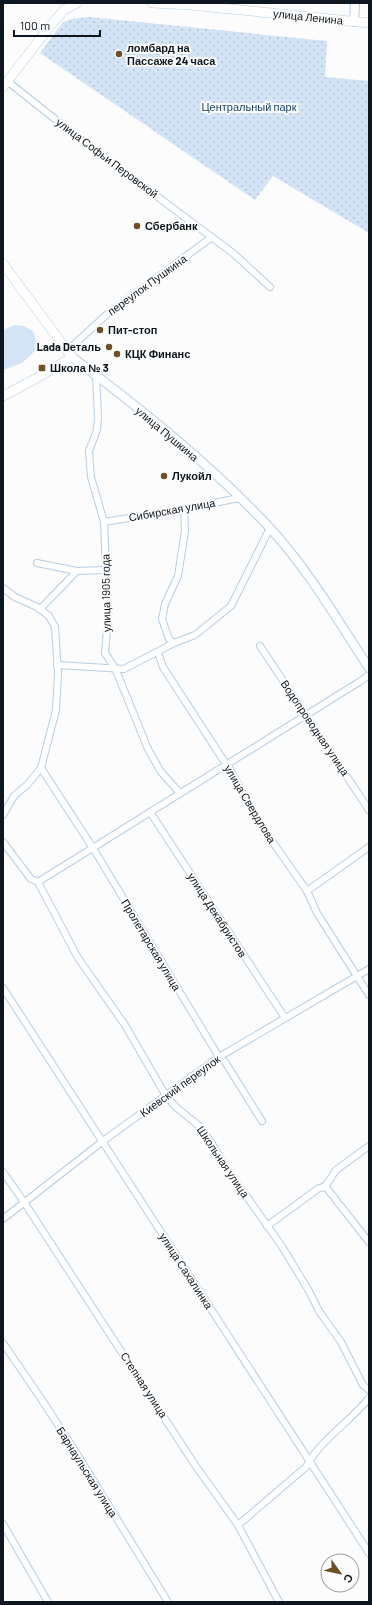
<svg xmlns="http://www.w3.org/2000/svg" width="372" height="1605" font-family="Barlow,sans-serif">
<defs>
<pattern id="green-dots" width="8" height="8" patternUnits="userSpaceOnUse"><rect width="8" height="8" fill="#d3e4f6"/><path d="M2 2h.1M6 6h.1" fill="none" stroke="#b4c3d3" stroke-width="1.8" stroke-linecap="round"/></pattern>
</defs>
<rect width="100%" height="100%" fill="#fbfcfb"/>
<polygon fill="url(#green-dots)" points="89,17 327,41 325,77 369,81 369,233 273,176 255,200 40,53 63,22 71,19"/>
<polygon fill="#d3e4f6" points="15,325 24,326 34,332 37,349 22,363 3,370 3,330"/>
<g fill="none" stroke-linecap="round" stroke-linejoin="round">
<g stroke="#b5cee7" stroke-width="8">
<g id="minor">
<polyline points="7,81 84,142 233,253 270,287"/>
<polyline points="67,351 105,316 212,237"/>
<polyline points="96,375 98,417 97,430 89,451 91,477 104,522 108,618 105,653 115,668 148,749 161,772 180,793"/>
<polyline points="104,522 184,509 239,498"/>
<polyline points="37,563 77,571"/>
<polyline points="3,588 15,597 37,607 49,616 55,627 58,673 56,710 41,768 27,785 14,796 3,815"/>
<polyline points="40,609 77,571 105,570"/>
<polyline points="174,643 169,639 162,619 165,604 178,576 185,531 184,509"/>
<polyline points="260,646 369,810"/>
<polyline points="158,652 163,667 222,758 227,764 260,824 307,891 317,913 369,995"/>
<polyline points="57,665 124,669 174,643 195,635 231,606 270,528"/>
<polyline points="41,768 93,848 219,1057 225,1062 262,1121"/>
<polyline points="150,812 285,1018"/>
<polyline points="3,842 31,879 38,882 78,958 125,1025 166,1096 176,1107 198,1125 211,1142 225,1166 281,1245 309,1291 319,1311 341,1342 363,1385 369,1390"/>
<polyline points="38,882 359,682 369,675"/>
<polyline points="307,891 369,847"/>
<polyline points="3,988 369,1553"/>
<polyline points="3,1172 24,1202 195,1465 238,1525 279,1602"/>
<polyline points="325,1186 369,1242"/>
<polyline points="3,1219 103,1141 219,1057 369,969"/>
<polyline points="267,1226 319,1188 325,1187 336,1170 369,1146"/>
<polyline points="3,1343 44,1403 77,1454 168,1602"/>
<polyline points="3,1524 48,1602"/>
<path d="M238,1525L306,1467C320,1440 350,1422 369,1398"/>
</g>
</g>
<g stroke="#b5cee7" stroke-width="10">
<g id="tertiary">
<polyline points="354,22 355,3"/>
<path d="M72,357C141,409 210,464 269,527C308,569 338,621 369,668"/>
</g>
</g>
<g stroke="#b5cee7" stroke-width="10">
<g id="secondary">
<polyline points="152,3 191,5 369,23"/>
<polyline points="3,87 51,25 64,10 77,3"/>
<polyline points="3,264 72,357 37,378 3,396"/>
</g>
</g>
<use href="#minor" stroke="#fff" stroke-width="6"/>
<use href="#tertiary" stroke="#fff" stroke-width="8"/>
<use href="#secondary" stroke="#fff" stroke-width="9"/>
</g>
<g fill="#704e26" stroke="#fbfcfb" stroke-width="1.5">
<circle cx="119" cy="54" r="4"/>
<circle cx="137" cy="226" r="4"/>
<circle cx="100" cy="330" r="4"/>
<circle cx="109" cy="347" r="4"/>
<circle cx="117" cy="354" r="4"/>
<rect x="38" y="364" width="8" height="8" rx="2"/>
<circle cx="164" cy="476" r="4"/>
</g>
<g text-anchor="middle" stroke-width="4" stroke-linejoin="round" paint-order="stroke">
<g font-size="11" fill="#0e1720" stroke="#fbfcfb">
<text transform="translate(308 17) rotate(6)" y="4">улица Ленина</text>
<text transform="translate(107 158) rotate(37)" y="4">улица Софьи Перовской</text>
<text transform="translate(147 285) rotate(-36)" y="4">переулок Пушкина</text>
<text transform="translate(167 434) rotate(40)" y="4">улица Пушкина</text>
<text transform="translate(172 510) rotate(-10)" y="4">Сибирская улица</text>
<text transform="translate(106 593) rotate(-91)" y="4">улица 1905 года</text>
<text transform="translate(315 728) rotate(56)" y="4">Водопроводная улица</text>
<text transform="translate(250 804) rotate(59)" y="4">улица Свердлова</text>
<text transform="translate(217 915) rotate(57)" y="4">улица Декабристов</text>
<text transform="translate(151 945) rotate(59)" y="4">Пролетарская улица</text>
<text transform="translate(180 1086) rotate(-36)" y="4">Киевский переулок</text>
<text transform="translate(223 1162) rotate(56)" y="4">Школьная улица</text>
<text transform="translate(186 1271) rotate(57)" y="4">улица Сахалинка</text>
<text transform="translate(144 1385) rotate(57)" y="4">Степная улица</text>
<text transform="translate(87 1472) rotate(58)" y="4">Барнаульская улица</text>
</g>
<g font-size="11" font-weight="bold" fill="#0e1720" stroke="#fbfcfb" text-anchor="start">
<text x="127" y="52">ломбард на<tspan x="127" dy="13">Пассаже 24 часа</tspan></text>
<text x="145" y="230">Сбербанк</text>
<text x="108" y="334">Пит-стоп</text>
<text x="101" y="351" text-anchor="end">Lada Dеталь</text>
<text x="125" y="358">КЦК Финанс</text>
<text x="50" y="372">Школа № 3</text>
<text x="172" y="480">Лукойл</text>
</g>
<g font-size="11" fill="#194366" stroke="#fbfcfb">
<text x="249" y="111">Центральный парк</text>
</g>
</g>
<rect width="372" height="1605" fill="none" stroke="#0e1720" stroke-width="8"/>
<g transform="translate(340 1573) rotate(123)"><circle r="19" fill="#fbfcfb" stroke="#9ca0a3"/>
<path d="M0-3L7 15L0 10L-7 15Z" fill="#704e26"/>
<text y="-6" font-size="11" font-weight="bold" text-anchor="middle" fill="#0e1720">С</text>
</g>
<path d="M14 30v6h86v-6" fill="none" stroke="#0e1720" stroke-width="2"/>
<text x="20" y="30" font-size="12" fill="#0e1720" stroke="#fbfcfb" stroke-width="3" paint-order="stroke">100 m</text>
</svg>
